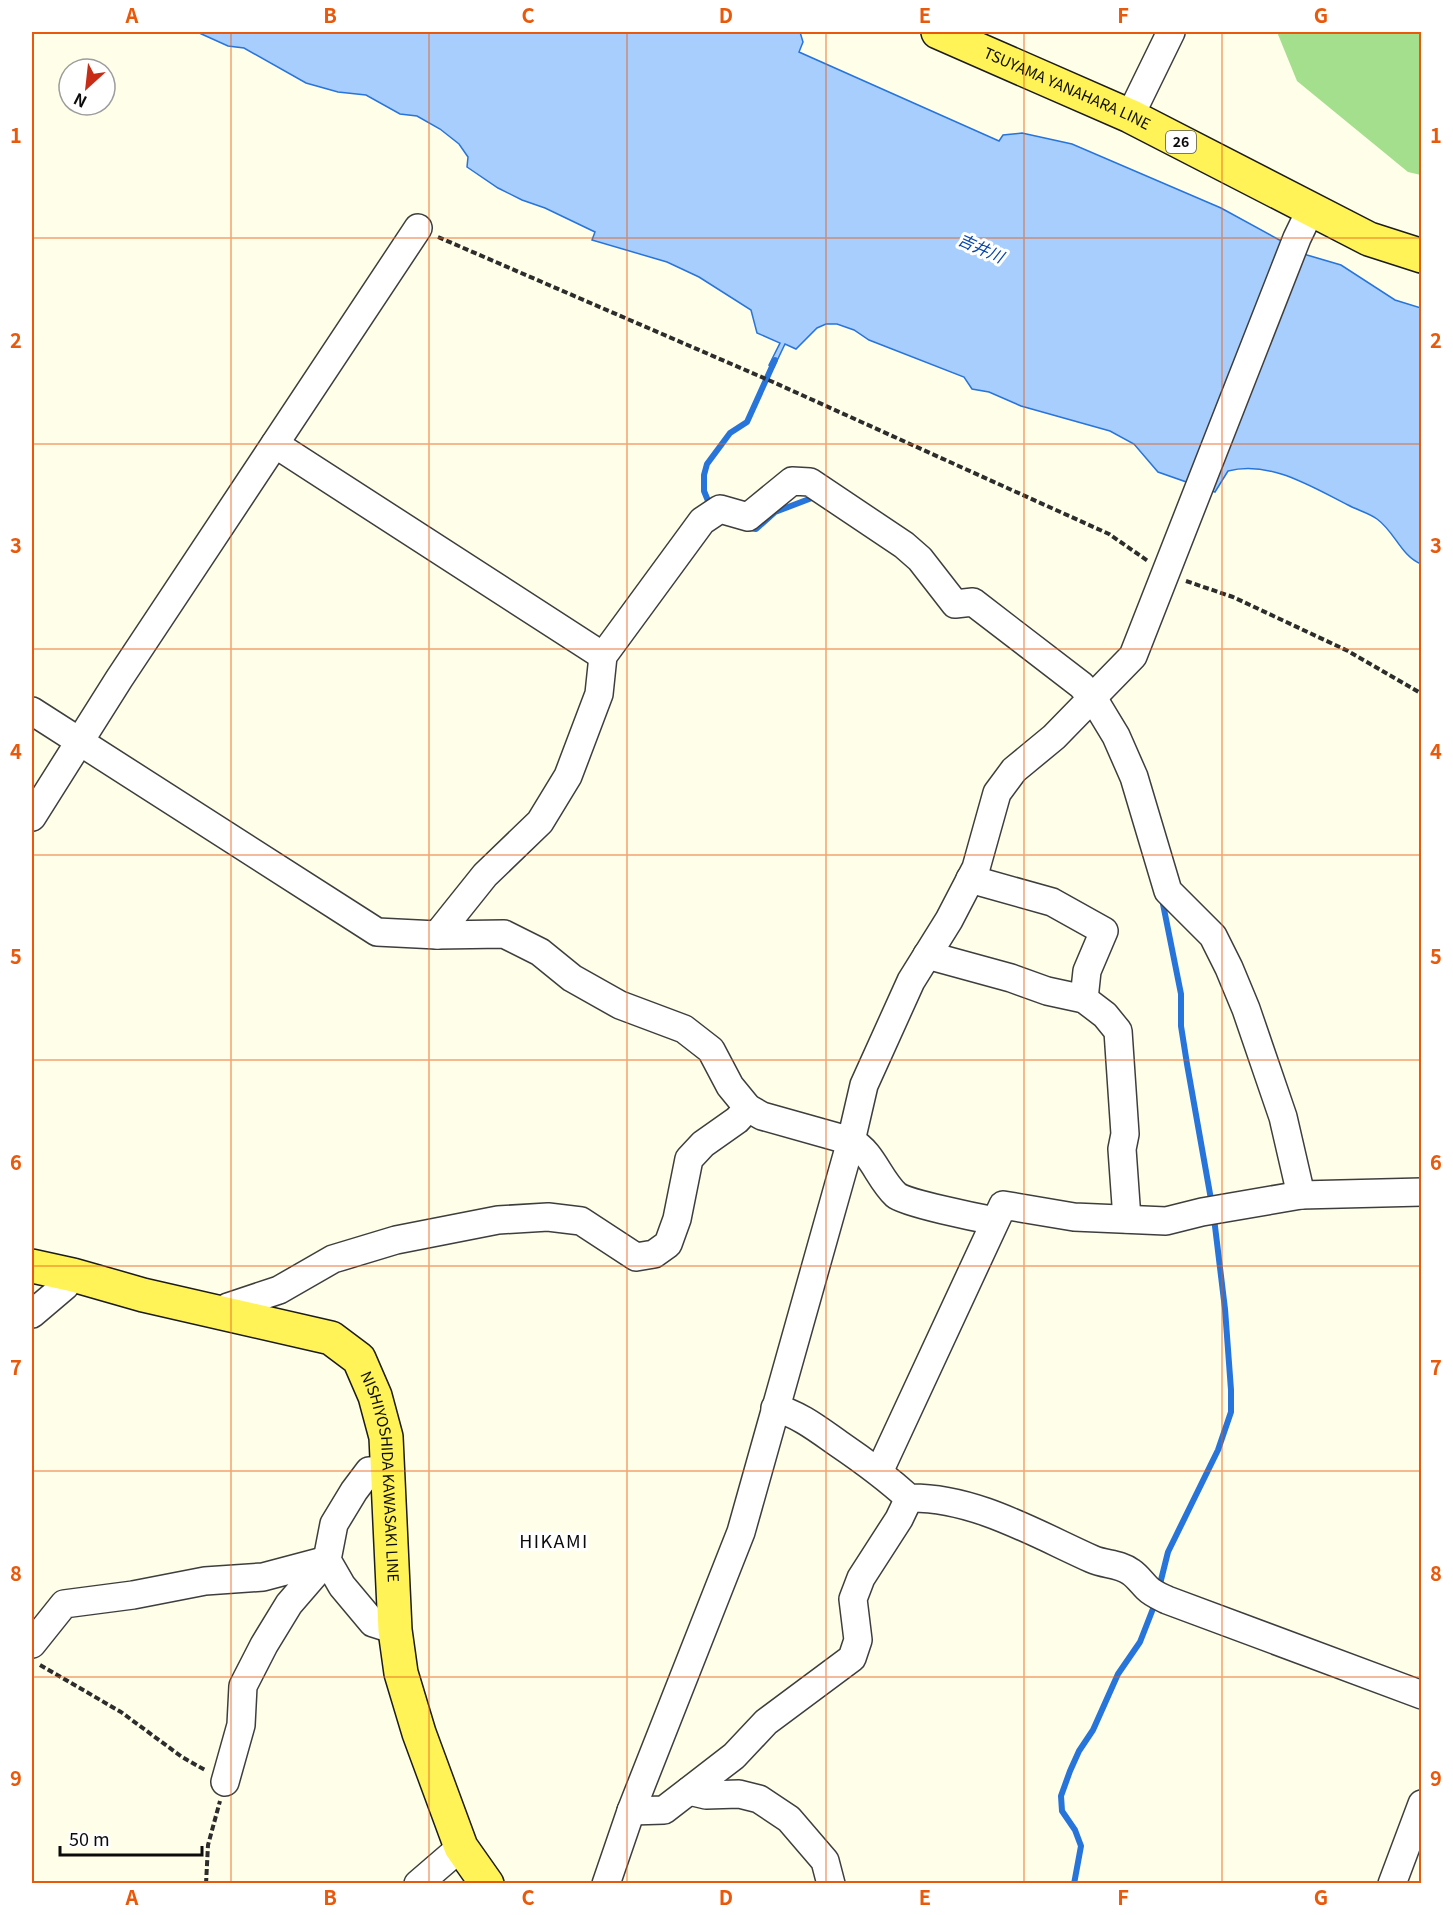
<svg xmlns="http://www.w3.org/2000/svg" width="1453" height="1915" font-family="Georgia,'Noto Sans JP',serif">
<rect width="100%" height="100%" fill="#fffee8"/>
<polygon fill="#a3df8c" points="1277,32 1421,32 1421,175 1408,172 1297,81"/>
<path fill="#a7cefc" stroke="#2774da" stroke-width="1.5" d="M197,32H800L803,42L799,52L999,141L1003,135L1022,133L1072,144L1221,208L1307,255L1341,265L1395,300L1421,308V564C1401,556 1395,532 1377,519C1369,513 1357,510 1348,505C1312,487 1270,460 1228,471L1215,492L1158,472L1134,444L1110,431L1021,406L989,392L972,389L964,377L869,340L854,330L837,324H826L817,328L796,349L785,344L774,367L769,365L780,343L757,333L751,310L699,277L667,262L592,240L595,232L545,208L522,200L498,188L467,167L468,157L459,144L440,129L417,116L400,114L366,95L338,92L306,83L244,48L228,46Z"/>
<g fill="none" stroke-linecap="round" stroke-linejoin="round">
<g stroke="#2774da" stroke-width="6">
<polyline points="711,508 704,491 704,475 707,464 730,433 747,422 775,360"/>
<polyline points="747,528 756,529 775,512 817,496"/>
<polyline points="1162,899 1181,994 1181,1026 1187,1064 1212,1205"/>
<polyline points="1159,1588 1168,1552 1218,1450 1231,1412 1231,1390 1225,1309 1214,1218"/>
<polyline points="1074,1884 1081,1846 1075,1830 1062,1811 1061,1796 1070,1771 1079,1751 1093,1730 1118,1674 1140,1642 1156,1601"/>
</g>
<g stroke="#3e3e3e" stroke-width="30">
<g id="minor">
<polyline points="1130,116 1171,32"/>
<polyline points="275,444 603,656"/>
<path d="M32,711L377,932L437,935L504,934L540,952L572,978L620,1005L684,1029L711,1050L730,1086L748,1108L762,1116L851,1141C873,1153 878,1178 896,1195C905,1203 979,1218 995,1221"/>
<polyline points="32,817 119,679 418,228"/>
<polyline points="970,879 1052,902 1104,931 1087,971 1084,999"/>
<polyline points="437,935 485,875 540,822 568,776 599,694 603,656 702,521 720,509 748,517 792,481 810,482 904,545 920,559 955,604 973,602 1081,685 1093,698 1116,736 1134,777 1168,891 1213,936 1229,968 1246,1009 1283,1117 1301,1195"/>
<polyline points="927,955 1011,978 1047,991 1084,999 1105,1015 1118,1031 1125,1134 1122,1149 1127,1219"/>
<polyline points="218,1313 228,1307 279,1290 333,1259 396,1240 498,1220 548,1217 581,1221 636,1257 654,1254 668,1244 677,1219 689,1159 703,1144 737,1120 748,1108"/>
<polyline points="32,1314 65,1286 73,1275"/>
<path d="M775,1408C799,1414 819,1430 839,1444C864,1461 887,1478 909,1498C974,1497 1034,1533 1092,1559C1105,1565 1119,1563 1131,1572C1137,1576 1142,1583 1147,1588C1153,1594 1161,1597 1167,1600L1422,1695"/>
<polyline points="389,1470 369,1471 354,1491 334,1524 327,1560 342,1586 373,1623 395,1630"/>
<polyline points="879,1472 1003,1205 1074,1217 1166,1221 1202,1212 1301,1195 1422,1192"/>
<polyline points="32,1644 64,1604 133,1595 205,1581 263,1577 327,1560 289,1604 264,1645 243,1686 241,1725 225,1782"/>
<polyline points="689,1791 706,1795 739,1794 759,1799 789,1819 825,1861 831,1884"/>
<polyline points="631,1811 664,1810 734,1756 766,1722 852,1658 858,1640 853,1599 861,1578 899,1519 909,1498"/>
<polyline points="418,1884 461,1847"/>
<polyline points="606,1884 631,1811 741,1532 851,1141 864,1085 911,981 949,920 976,868 997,793 1014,770 1054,737 1133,656 1297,238 1311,209"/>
<polyline points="1392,1884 1422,1804"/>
</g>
</g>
<g stroke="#1c1c1c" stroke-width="36">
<g id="major">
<path id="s1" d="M938,32L1130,116L1369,239L1422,256"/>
<path id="s2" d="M32,1266L73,1275L143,1295L331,1338L359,1359L375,1396L386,1437L395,1630L401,1673L419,1733L461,1847L487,1884"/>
</g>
</g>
<g stroke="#2d2d2d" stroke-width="4" stroke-dasharray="6 3" stroke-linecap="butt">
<polyline points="438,237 773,382 1109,534 1148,561"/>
<polyline points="1186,581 1233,597 1348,651 1422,694"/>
<polyline points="40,1665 121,1712 182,1757 205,1770"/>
<polyline points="206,1884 208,1845 220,1801"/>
</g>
<use href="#minor" stroke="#fff" stroke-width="27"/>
<use href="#major" stroke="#fff358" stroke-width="33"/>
</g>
<path fill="none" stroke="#e8590c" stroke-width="1.5" stroke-opacity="0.55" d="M231,32V1884M429,32V1884M627,32V1884M826,32V1884M1024,32V1884M1222,32V1884M32,238H1422M32,444H1422M32,649H1422M32,855H1422M32,1060H1422M32,1266H1422M32,1471H1422M32,1677H1422"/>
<g text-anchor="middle" stroke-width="6" stroke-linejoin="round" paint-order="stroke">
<rect fill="#fff" stroke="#545454" stroke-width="1.5" x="1166" y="131" width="30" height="22" rx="4.5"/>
<g font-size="14" font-weight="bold" fill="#0b0b0b">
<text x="1181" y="147">26</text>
</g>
<g font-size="15" fill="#0b0b0b" stroke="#fff">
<text dy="5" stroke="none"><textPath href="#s1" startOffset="141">TSUYAMA YANAHARA LINE</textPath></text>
<text dy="5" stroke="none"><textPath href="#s2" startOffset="464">NISHIYOSHIDA KAWASAKI LINE</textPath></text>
</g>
<g font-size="16" font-style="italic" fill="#0947a7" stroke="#fff">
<text transform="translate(981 248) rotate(24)" y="6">吉井川</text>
</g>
<g font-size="18" letter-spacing="1.5" fill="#0b0b0b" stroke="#fff">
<text x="554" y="1548">HIKAMI</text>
</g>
</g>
<rect width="1453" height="1915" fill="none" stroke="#ffffff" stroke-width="66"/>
<g transform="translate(87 87) rotate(207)"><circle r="28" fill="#ffffff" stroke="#9d9d9d" stroke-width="1.5"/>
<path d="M0-4.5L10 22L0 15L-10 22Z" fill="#c72c16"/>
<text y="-9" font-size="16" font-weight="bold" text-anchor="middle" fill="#0b0b0b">N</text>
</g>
<path d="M60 1846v9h142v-9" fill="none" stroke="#0b0b0b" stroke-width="3"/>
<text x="69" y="1846" font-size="18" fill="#0b0b0b" stroke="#ffffff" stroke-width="4.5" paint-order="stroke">50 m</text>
<rect x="33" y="33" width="1387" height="1849" fill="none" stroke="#e8590c" stroke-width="2"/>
<g font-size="20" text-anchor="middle" font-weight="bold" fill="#e8590c">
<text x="132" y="23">A</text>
<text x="330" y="23">B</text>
<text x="528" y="23">C</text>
<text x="726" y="23">D</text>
<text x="925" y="23">E</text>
<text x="1123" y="23">F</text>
<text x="1321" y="23">G</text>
<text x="16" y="143">1</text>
<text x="1436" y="143">1</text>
<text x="16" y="348">2</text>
<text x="1436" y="348">2</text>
<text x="16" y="553">3</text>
<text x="1436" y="553">3</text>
<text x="16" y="759">4</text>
<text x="1436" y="759">4</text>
<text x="16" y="964">5</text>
<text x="1436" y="964">5</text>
<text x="16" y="1170">6</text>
<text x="1436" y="1170">6</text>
<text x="16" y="1375">7</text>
<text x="1436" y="1375">7</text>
<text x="16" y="1581">8</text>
<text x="1436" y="1581">8</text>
<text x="16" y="1786">9</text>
<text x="1436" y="1786">9</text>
<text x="132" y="1905">A</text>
<text x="330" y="1905">B</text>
<text x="528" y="1905">C</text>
<text x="726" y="1905">D</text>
<text x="925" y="1905">E</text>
<text x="1123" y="1905">F</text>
<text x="1321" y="1905">G</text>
</g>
</svg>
